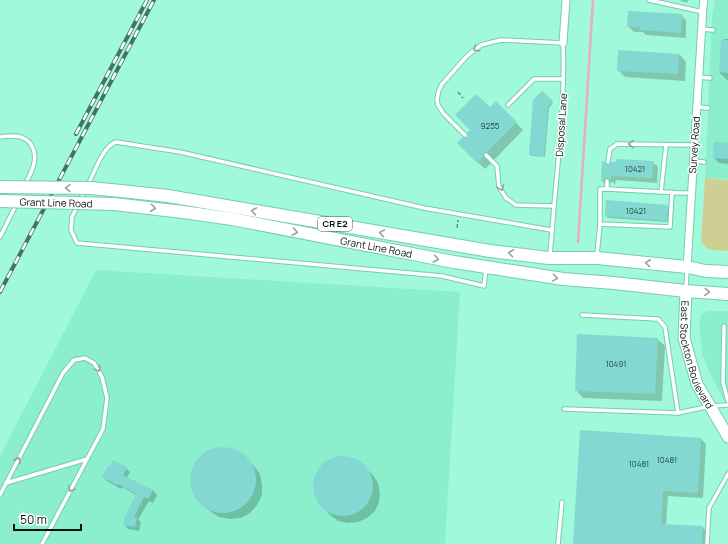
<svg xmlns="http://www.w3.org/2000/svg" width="728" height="544" font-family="Manrope,sans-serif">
<rect width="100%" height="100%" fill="#a0f9da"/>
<g fill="#8befce">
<polygon points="715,0 728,0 728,179 705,178 712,16"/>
<polygon points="96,270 460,292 445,544 0,544 0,456"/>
<polygon points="709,311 728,311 728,408 711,376 702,354 699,320 702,314"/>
</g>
<polygon fill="#cdd092" points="705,178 728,180 728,251 711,250 706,248 701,241"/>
<g fill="#0003">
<polygon points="679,0 688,0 687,3"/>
<polygon points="681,15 686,20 686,38 646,35 643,32 634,32 628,26"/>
<polygon points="724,39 728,39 728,81 720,73 722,41 724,41"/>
<polygon points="679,54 686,62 685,81 625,77 618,70"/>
<polygon points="542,92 553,103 549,108 545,157 532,156 530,155"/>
<polygon points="496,102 523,130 495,159 493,159 490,160 490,164 485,169 458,143 468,138 490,108"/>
<polygon points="728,144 728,164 719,163 714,158"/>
<polygon points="653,162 658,167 657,183 616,180 615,185 613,182 610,183 609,186 607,186 602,181 608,166"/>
<polygon points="607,201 667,206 669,207 668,222 608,218 606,216"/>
<polygon points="657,339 665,346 662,401 583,398 576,390"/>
<polygon points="701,439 706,444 703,498 668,496 666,525 702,527 708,533 707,544 574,544"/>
<polygon points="217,448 227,448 237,451 246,458 253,465 260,474 262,485 262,495 257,505 250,513 241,518 230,519 219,517 211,512 196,497 192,487 191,477 194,467 199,458 207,452"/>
<polygon points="340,457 349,457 358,461 373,475 378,483 380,493 379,502 375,511 367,518 358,522 348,523 338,521 330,515 317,500 314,491 314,481 317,472 323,464 330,459"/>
<polygon points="126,468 130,472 127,478 153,490 157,495 153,503 149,501 138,520 141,522 139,531 128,529 124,524 136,495 122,487 121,489 107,481 103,477"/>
</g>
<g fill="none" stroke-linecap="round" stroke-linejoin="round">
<polyline stroke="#e9aac6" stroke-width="2.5" points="578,242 593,0"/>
</g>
<g fill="#83d8d2">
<polygon points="628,11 682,14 681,33 640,30 640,27 627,27"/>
<polygon points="721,40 728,40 728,73 719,72"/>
<polygon points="618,50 679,54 678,74 617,71"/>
<polygon points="542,91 553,101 548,106 544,156 529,155 533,100"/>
<polygon points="476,94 490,107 496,101 517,122 487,152 486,152 483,153 483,157 477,163 457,143 463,137 465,138 468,137 468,135 467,133 470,130 455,115"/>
<polygon points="714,142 728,143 728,159 713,158"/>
<polygon points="617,159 654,161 652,178 611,176 611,182 610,179 607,178 605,178 604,181 601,181 602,161 605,162 606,164 609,165 611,162 616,162"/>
<polygon points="606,200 668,205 667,221 605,216"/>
<polygon points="577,334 658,338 655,394 575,391"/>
<polygon points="580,430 701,438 698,493 663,491 661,524 703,526 702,544 573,544"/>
<circle cx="223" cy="480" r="33"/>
<circle cx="343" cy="486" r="30"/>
<polygon points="113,460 127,467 123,475 153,490 148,499 144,497 134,517 137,517 135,527 123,525 125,516 136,494 118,484 117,485 102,477 108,465 110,466"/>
</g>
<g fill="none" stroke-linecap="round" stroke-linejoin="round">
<g stroke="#75cdb0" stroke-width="5.5">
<g id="service">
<polyline points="649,0 703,12"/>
<polyline points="701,29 713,30"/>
<polyline points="698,77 710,78"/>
<polyline points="508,105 534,79 563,79"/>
<polyline points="697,107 708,108"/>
<path d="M465,135L443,113L438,105L437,99L439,90L442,84L467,56L481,45L501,40L563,43C565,97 559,152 554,206L516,205L506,198L499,187L497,166L486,155"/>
<path d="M0,137C5,136 11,136 16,136C21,137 27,139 30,143C40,157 32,171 25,185"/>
<polyline points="693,161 704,162"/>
<polyline points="608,162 610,149 617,144 694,145"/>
<path d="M88,185C94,173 103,146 116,142L180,152L424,208L551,230"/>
<polyline points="607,189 607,181"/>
<polyline points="85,190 72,217 71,230 77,243 442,276 484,286 486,269"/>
<polyline points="661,192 666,145"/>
<polyline points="672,192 670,227 600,224 600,189 607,189 682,193 691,193"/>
<polyline points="0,237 16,205"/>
<polyline points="550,255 554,206"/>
<polyline points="597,255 600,224"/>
<polyline points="686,288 687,268"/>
<polyline points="582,315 658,319 665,327 678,413 710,406 728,405"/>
<polyline points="724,326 723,383 728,401"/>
<polyline points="564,409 678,413"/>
<polyline points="6,483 87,459"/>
<polyline points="0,495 63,373 74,360 85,358 94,363 102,377 107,398 103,429 42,544"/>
<polyline points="558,544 562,502"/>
<polyline points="707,544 709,508 728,474"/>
</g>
</g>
<g stroke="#75cdb0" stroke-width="9">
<g id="minor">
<polyline points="563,43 566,0"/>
<polyline points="687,267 703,7 704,0"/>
</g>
</g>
<g stroke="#75cdb0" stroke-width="13">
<g id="secondary">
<path id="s1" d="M686,291L684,338L697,384L727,435L728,437"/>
</g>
</g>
<g stroke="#75cdb0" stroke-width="14">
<g id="primary">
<polyline points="121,191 168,196 490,251 549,258 597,258 687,267 706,271 728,272"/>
<path id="s2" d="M114,204L183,212L232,219L454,262L563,279L614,283L686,291L728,294"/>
</g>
</g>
<g stroke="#59947f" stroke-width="1.5" stroke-dasharray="4 2" stroke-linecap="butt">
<polyline points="458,92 463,98"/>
<polyline points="457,228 458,220"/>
</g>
<use href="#service" stroke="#fff" stroke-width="3.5"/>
<use href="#minor" stroke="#fff" stroke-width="7"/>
<use href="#secondary" stroke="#fff" stroke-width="11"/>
<use href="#primary" stroke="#fff" stroke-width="12"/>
<g stroke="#437462" stroke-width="4">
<g id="rail">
<polyline points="76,134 147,0"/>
<polyline points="0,292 154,0"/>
</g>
</g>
<use href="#rail" stroke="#fff" stroke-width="2.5" stroke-dasharray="8" stroke-linecap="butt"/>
<g stroke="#75cdb0" stroke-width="14" stroke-linecap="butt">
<g id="primary-bridge">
<polyline points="0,187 91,188 121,191"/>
<path id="s3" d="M0,201L114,204"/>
</g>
</g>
<use href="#primary-bridge" stroke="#fff" stroke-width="12"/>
</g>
<defs><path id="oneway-chevron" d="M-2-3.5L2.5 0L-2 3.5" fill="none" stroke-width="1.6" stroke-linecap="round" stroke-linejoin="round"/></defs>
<g stroke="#99a19e">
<use href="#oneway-chevron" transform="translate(476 49) rotate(143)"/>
<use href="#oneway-chevron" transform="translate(631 144) rotate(-179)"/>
<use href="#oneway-chevron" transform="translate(68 188) rotate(-179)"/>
<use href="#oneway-chevron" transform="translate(501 188) rotate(69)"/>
<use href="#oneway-chevron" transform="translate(153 208) rotate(6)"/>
<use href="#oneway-chevron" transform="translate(254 211) rotate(-170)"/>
<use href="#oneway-chevron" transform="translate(295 232) rotate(11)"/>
<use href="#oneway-chevron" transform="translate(382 233) rotate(-170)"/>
<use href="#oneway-chevron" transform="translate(511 253) rotate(-173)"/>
<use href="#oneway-chevron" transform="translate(436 259) rotate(11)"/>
<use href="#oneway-chevron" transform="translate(648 263) rotate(-174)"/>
<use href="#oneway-chevron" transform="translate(555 278) rotate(9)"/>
<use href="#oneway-chevron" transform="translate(707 292) rotate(4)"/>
<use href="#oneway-chevron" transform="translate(98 369) rotate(59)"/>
<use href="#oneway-chevron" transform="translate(18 460) rotate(-63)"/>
<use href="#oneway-chevron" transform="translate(71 489) rotate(118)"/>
</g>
<g text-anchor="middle" stroke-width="3" stroke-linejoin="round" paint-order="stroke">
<g font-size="8" fill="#21453e">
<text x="490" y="129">9255</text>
<text x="635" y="172">10421</text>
<text x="636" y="214">10421</text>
<text x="616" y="367">10491</text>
<text x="667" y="463">10481</text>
<text x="639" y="467">10481</text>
</g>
<rect fill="#fff" stroke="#4c5a55" stroke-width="1" x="318" y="217" width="34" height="14" rx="3"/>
<g font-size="9" font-weight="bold" fill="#00140c">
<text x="335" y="227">CR E2</text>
</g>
<g font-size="10" fill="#00140c" stroke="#fff">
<text transform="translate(561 125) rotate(-86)" y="4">Disposal Lane</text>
<text transform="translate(694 145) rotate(-86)" y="4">Survey Road</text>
<text dy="4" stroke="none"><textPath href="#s3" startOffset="56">Grant Line Road</textPath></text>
<text dy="4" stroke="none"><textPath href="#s2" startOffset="266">Grant Line Road</textPath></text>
<text dy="4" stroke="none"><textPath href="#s1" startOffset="66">East Stockton Boulevard</textPath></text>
</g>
</g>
<path d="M14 524v6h67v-6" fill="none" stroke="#00140c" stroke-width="2"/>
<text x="20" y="524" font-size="12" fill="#00140c" stroke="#ffffff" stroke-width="3" paint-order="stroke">50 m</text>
</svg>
